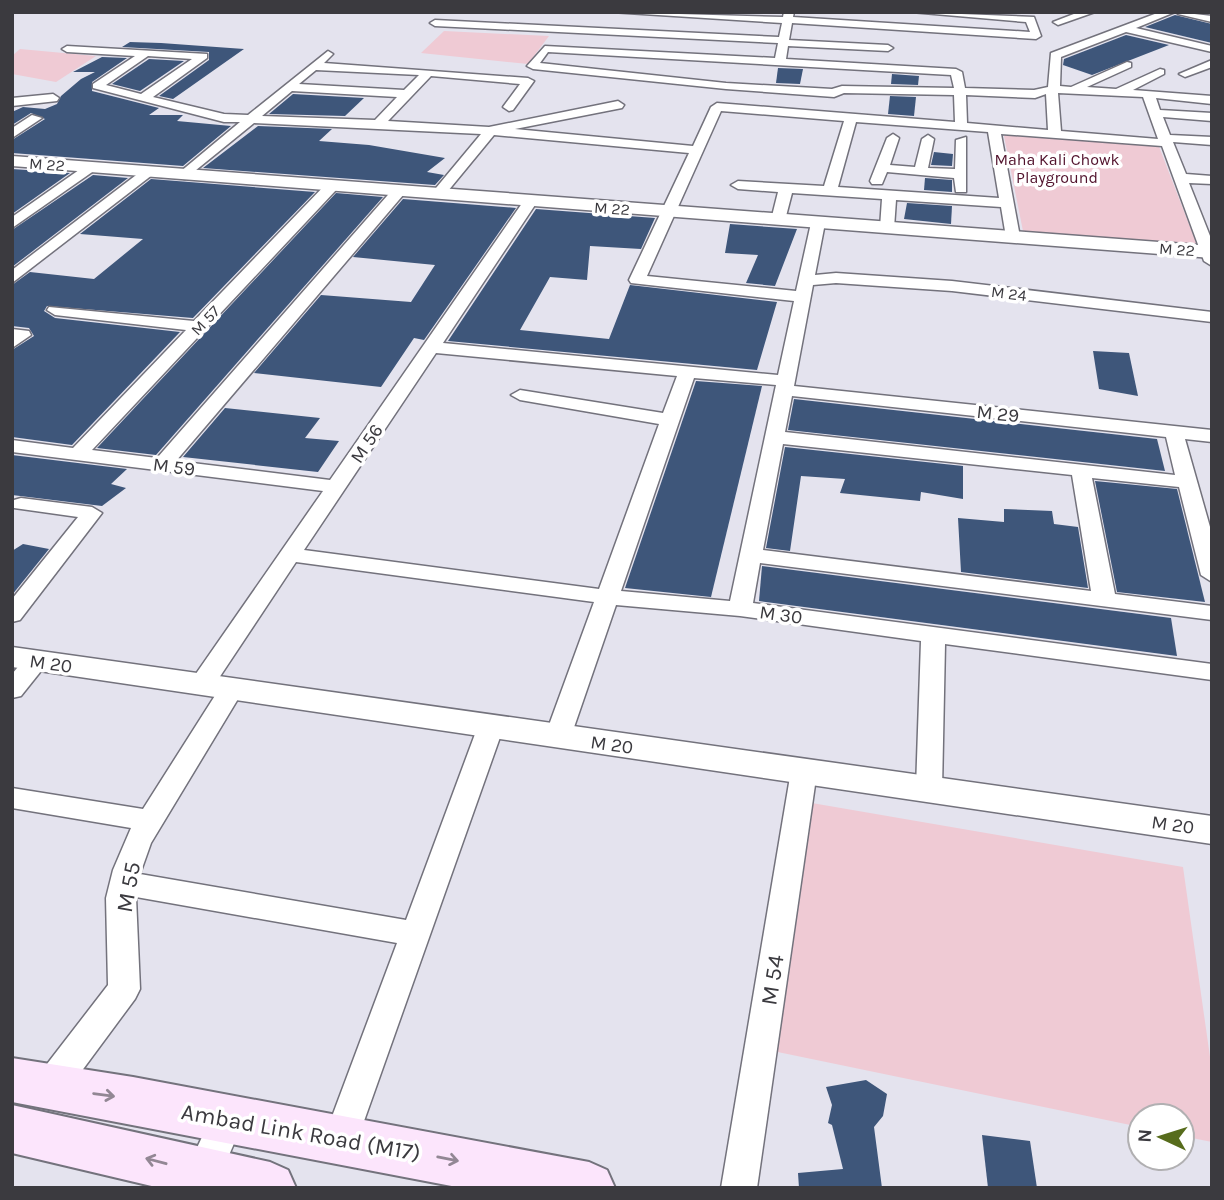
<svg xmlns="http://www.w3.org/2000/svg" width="1224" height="1200" font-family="Karla,sans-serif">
<rect width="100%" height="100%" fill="#e4e3ee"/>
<g fill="#efcad4">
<polygon points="444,31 549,36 528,64 421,53"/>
<polygon points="20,49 96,56 56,82 12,74 12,56"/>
<polygon points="1003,131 1158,144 1197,245 1024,236"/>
<polygon points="806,802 1183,867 1212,1071 1212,1142 1182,1136 1182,1116 1140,1116 1140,1127 768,1050"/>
</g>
<g fill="#3e567a">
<polygon points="1175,15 1212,24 1212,43 1145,27"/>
<polygon points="1126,35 1169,45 1092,75 1063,65 1064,59"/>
<polygon points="130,42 161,43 244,49 173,99 159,96 209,60 209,52 122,47"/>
<polygon points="102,57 127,58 92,82 92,91 159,108 149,115 183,115 177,121 231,126 183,166 12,153 12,140 45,119 31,113 12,125 12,112 23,107 45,109 57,104 61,96 81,79 95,72 73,72"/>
<polygon points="149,59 184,61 140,91 112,84"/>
<polygon points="778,68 803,69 800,84 776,83"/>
<polygon points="892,74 919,76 918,85 891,84"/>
<polygon points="293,94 364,98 345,116 269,114"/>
<polygon points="890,96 916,97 914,116 888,114"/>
<polygon points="258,126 332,129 319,141 369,145 445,158 427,172 444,175 435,185 203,168"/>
<polygon points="934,152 953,154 952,166 931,165"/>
<polygon points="12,169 70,173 12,214"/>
<polygon points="93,175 128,178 12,267 12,230"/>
<polygon points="925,178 952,180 952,192 924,190"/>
<polygon points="151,179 315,192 193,318 47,306 44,311 55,318 180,332 72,445 12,437 12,350 34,336 29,328 12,326 12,285 30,272 94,279 143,239 80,234"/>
<polygon points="336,193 383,197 156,455 97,448"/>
<polygon points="403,199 516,208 424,340 414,338 381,387 254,373 321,295 411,302 435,265 353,257"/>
<polygon points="907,203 952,206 951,224 904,219"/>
<polygon points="536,209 655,218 641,249 590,246 587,280 550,277 520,330 609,339 630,285 777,302 757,370 448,341"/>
<polygon points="730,224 797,229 775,286 746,283 758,255 725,253"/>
<polygon points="1093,351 1129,353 1138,396 1099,389"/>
<polygon points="696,381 762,386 711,597 625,588"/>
<polygon points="794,399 1157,439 1165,471 788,430"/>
<polygon points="225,408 320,418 305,438 339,441 318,472 183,457"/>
<polygon points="785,447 963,466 963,499 921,492 920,501 840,493 845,479 801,476 790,551 766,548"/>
<polygon points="12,455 127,469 111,484 126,488 102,506 12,495"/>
<polygon points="1095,481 1177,489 1205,602 1117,592"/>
<polygon points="1004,509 1052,511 1054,524 1078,527 1088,588 961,572 958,518 1004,522"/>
<polygon points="23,544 49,549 12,595 12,551"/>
<polygon points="762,566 1171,618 1177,656 759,601"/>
<polygon points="866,1080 887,1094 883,1116 874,1127 882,1188 799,1188 798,1173 843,1169 832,1125 828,1123 832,1105 826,1087"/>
<polygon points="982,1135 1030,1141 1037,1188 988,1188"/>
</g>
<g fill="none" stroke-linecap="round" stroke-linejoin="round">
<g stroke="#73727c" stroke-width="3">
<g id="minor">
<path d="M611,12L783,17L784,12H794L793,17L1030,32L1026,22L911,12L1034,17L1041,36L1036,39L792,23L789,40L888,45L893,48L888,51L788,46L786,59L956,69L962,72L965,88L1034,90L1048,87L1051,53L1160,12H1175L1136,28L1212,46V52L1126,32L1061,57L1060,86L1071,87L1127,62L1131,63V67L1087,87L1116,89L1160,69L1164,70V74L1133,90L1212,96V104L1156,98L1160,110L1212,113V121L1163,117L1170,135L1212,137V145L1173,142L1186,174L1212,176V184L1189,183L1212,241V266L1204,261L1162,146L1001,134L1020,237L1013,241L1006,237L1001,207L896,200L894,228L887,232L880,228L882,199L792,193L785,220L778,224L771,220L778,192L738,189L731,185L738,181L824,186L844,121L721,111L647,276L796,291L811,223L818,219L825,223L815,275L836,273L952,281L1212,312V322L952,291L836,283L813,285L794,386L1212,430V442L1185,439L1212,534V582L1201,575L1179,487L1092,478L1115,594L1212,606V620L760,563L753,603L1212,664V680L945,644L942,789L938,796L929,799L920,796L916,789L921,641L740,616L616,605L571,736L567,742L558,745L549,742L545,736L594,602L296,562L211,690H193L190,684L193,678L323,491L12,452V440L73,448L186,330L55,315L47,310L49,307L194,321L327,183H337V189L92,450L157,458L394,188H404V194L176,461L330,480L525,199L537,202L443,343L778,375L794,301L631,283L629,280L689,153L494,135L443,197L438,198L431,194L481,134L254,123L185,179L180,178V172L240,122H224L93,88V84L135,56L67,52L62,49L67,46L207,54V58L153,97L224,114L248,115L328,51L333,54L324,63L528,78L534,81L513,110L509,111L503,107L520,84L431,76L388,121L489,127L618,101L624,105L622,108L515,129L693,146L711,107L717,103L955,122L954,95L844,93L834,97L726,89L533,69L527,66L545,46L775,58L778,43L435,26L430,23L435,20L779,37L782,23ZM548,52L951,75L954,88L842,86L832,89L726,83L540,63ZM148,56L192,59L141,94L106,85ZM316,70L419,75L404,90L299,84ZM292,91L397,97L375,120L262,116ZM1058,93L1143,97L1158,139L1061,131ZM1046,94L1048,130L967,123L966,95L1035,98ZM856,122L988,132L999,198L838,187ZM436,353L677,376L663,413L520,390L511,395L520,400L659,424L599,589L304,550ZM694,378L776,385L730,601L621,591ZM792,396L1166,437L1175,475L785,432ZM783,444L1072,475L1091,591L763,550Z"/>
<polygon points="1079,12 1095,12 1058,25 1053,22"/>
<polygon points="1177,12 1212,16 1212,22 1178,14"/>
<polygon points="1212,60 1212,67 1185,77 1179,74"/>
<polygon points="53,94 59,98 57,101 12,106 12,98"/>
<polygon points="32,115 42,118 12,138 12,128"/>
<polygon points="893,134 899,138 890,165 915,167 922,139 928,135 934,139 928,168 955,169 956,140 966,137 966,192 956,192 954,178 887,172 882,184 872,184 870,181 887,138"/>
<polygon points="86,165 98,168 12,228 12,217"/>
<polygon points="144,169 156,172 12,283 12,270"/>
<polygon points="12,329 29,331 31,335 12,348"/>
<polygon points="21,498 92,507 102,513 20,620 12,622 12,599 78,517 14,508 14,500"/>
<polygon points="37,653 46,655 49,661 21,696 12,698 12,674 28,655"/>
<polygon points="232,681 241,683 244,689 151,843 140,874 406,920 478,726 482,720 491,717 500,720 504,726 358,1138 353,1150 341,1154 329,1150 324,1138 397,943 136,897 140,989 135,999 61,1099 49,1103 37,1099 32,1088 37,1077 108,985 106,898 113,870 131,828 12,808 12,788 143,809 223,683"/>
<polygon points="804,761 813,764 817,771 757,1188 721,1188 791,771 795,764"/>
<polygon points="227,1104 239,1109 244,1120 215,1188 187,1188 183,1178 215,1109"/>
</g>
</g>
<g stroke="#73727c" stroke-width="3">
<g id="tertiary">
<polygon points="12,156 1212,246 1212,258 12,166"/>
<polygon points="12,647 1212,816 1212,844 12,667"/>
</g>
</g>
<g stroke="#73727c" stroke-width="4">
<g id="secondary">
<polygon points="12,1058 133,1077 589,1162 607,1170 615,1188 462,1188 12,1102"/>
<polygon points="12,1105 270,1162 288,1170 296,1188 160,1188 12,1153"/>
</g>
</g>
<use href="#minor" fill="#fff" fill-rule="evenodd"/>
<use href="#tertiary" fill="#fff" fill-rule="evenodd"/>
<use href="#secondary" fill="#fce5fc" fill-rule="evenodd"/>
</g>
<defs><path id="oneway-shaft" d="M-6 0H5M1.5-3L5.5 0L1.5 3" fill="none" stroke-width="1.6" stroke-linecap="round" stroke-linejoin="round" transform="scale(1.75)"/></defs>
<g stroke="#928794">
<use href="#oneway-shaft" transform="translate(104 1095) rotate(8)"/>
<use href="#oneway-shaft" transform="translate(448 1159) rotate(11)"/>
<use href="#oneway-shaft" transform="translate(156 1161) rotate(-165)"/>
</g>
<g text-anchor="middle" stroke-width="7" stroke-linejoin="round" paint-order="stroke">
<g font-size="16" fill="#51122c" stroke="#fff">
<text x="1057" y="165">Maha Kali Chowk<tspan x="1057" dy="18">Playground</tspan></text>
</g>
<g font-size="16" fill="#3b3a3f" stroke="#fff">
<text transform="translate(47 164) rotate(4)" y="6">M 22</text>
<text transform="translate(612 208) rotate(4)" y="6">M 22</text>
<text transform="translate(1177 249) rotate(4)" y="6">M 22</text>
<text transform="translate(1009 293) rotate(7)" y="6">M 24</text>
<text transform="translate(205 320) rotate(-47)" y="6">M 57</text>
</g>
<g font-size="19" fill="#3b3a3f" stroke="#fff">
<text transform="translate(998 413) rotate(6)" y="7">M 29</text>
<text transform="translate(366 443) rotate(-56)" y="7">M 56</text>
<text transform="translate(174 466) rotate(7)" y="7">M 59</text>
<text transform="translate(781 614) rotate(8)" y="7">M 30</text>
<text transform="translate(51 663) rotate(8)" y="7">M 20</text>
<text transform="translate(612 744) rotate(8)" y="7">M 20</text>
<text transform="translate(1173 824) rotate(8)" y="7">M 20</text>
</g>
<g font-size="23" fill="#3b3a3f" stroke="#fff">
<text transform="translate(128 887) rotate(-80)" y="8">M 55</text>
<text transform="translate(772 980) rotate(-81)" y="8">M 54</text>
<text transform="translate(301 1132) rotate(10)" y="8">Ambad Link Road (M17)</text>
</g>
</g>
<rect width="1224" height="1200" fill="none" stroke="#3b3a3f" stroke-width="28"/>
<g transform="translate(1161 1137) rotate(274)"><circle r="33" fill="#ffffff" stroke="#b1b0b2" stroke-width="2"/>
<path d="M0-5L12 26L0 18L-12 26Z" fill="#576c1c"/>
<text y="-10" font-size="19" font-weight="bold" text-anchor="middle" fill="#3b3a3f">N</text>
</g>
</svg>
